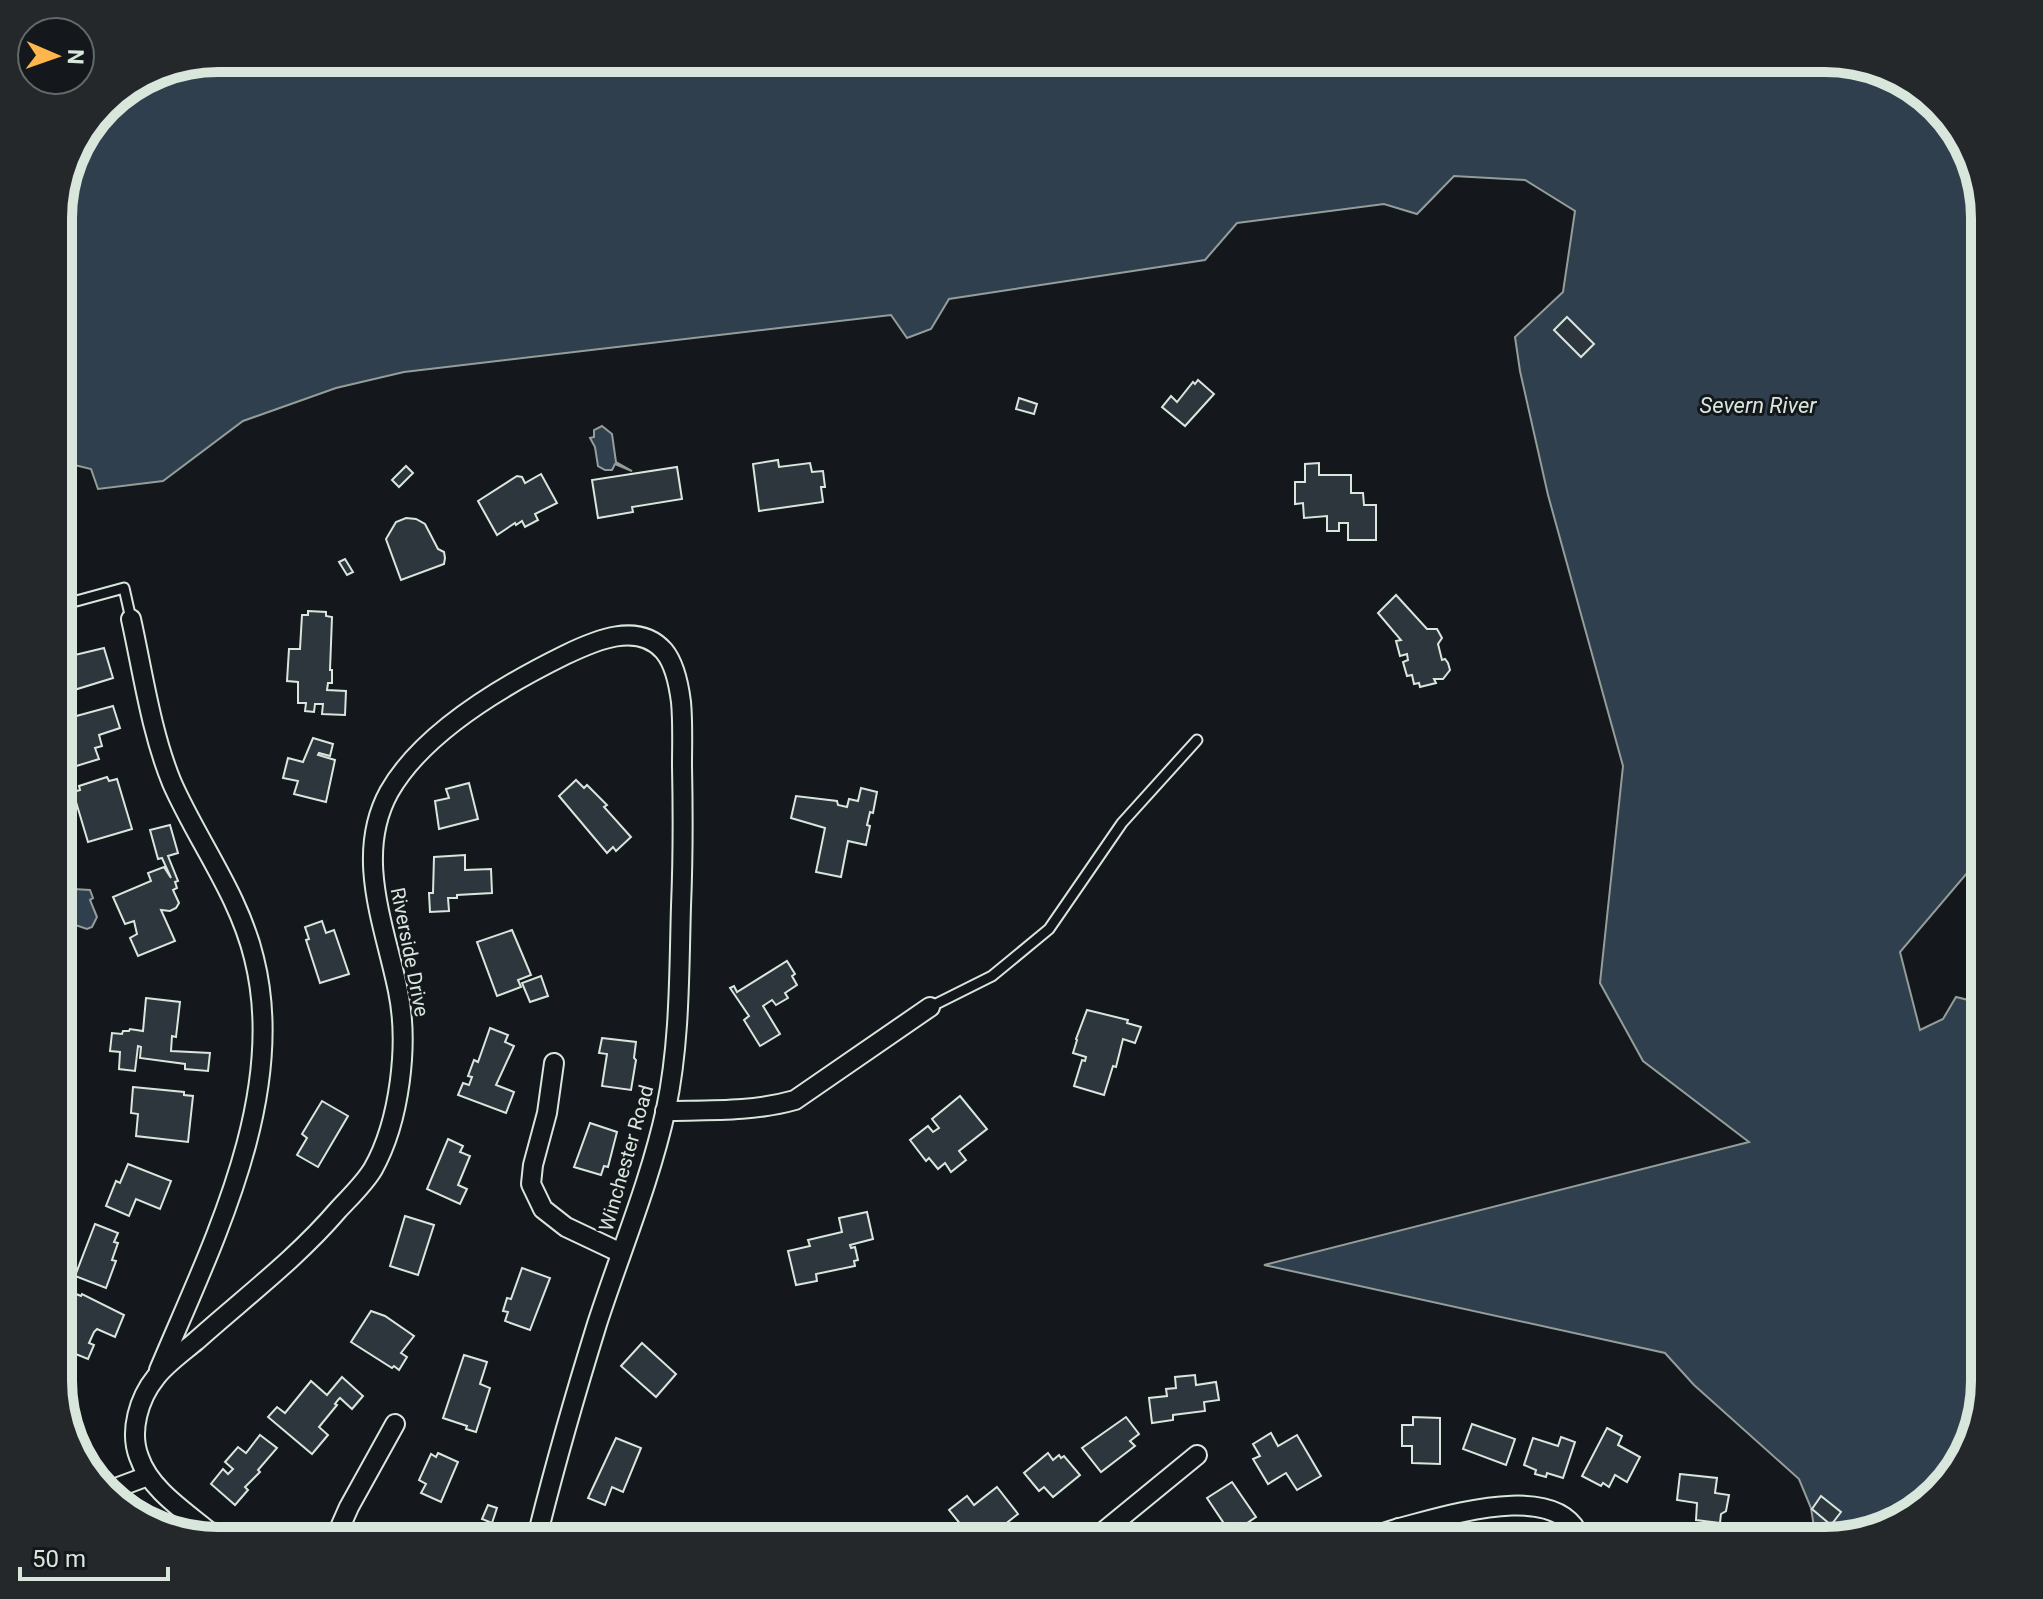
<svg xmlns="http://www.w3.org/2000/svg" width="2043" height="1599" font-family="Roboto,sans-serif">
<rect width="100%" height="100%" fill="#14181c"/>
<g fill="#2f3f4d" stroke="#939e99" stroke-width="2">
<polygon points="217,58 1826,58 1930,97 1969,147 1985,218 1985,852 1900,952 1920,1030 1943,1019 1956,997 1985,1004 1985,1382 1946,1486 1896,1525 1826,1541 1811,1541 1815,1533 1811,1508 1799,1479 1694,1385 1665,1353 1264,1265 1749,1142 1643,1061 1600,983 1623,766 1548,495 1520,371 1515,337 1563,292 1575,211 1525,180 1454,176 1417,214 1384,204 1237,223 1205,260 949,299 931,329 907,338 891,315 404,372 336,388 243,421 163,481 98,489 91,469 58,461 58,207 74,147 112,98 157,70"/>
<polygon points="602,426 612,434 616,462 632,471 615,464 612,470 605,470 598,466 595,447 590,438 594,437 594,430"/>
<polygon points="73,889 90,890 93,898 90,900 97,917 92,927 87,929 75,925 69,919 71,913 66,899"/>
</g>
<g fill="#2c363c" stroke="#d8e6dc" stroke-width="2">
<polygon points="1567,317 1594,344 1581,357 1554,330"/>
<polygon points="1198,380 1214,394 1185,426 1162,407 1171,396 1177,402 1193,382 1195,384"/>
<polygon points="1019,398 1037,404 1034,414 1016,409"/>
<polygon points="778,460 779,467 810,463 812,472 823,471 825,487 821,487 823,502 759,511 753,464"/>
<polygon points="1319,463 1319,475 1351,475 1351,493 1363,493 1364,505 1376,505 1376,540 1348,540 1348,523 1339,523 1339,531 1327,531 1327,516 1304,518 1303,503 1295,504 1295,482 1305,482 1305,464"/>
<polygon points="406,466 413,473 399,487 392,480"/>
<polygon points="677,467 682,499 632,507 633,512 598,518 592,480"/>
<polygon points="541,474 557,503 535,514 538,520 525,527 522,521 516,525 515,523 497,535 478,501 517,476 522,477 525,483"/>
<polygon points="406,518 416,519 425,524 438,549 444,552 445,558 444,564 401,580 386,539 396,522"/>
<polygon points="345,559 353,572 347,575 339,562"/>
<polygon points="1396,595 1427,629 1437,629 1442,638 1438,644 1442,660 1445,659 1448,663 1450,670 1443,679 1434,679 1436,683 1420,687 1419,683 1414,684 1412,675 1407,676 1403,662 1408,660 1407,654 1400,656 1396,641 1401,640 1378,613"/>
<polygon points="308,611 326,612 326,616 332,617 330,670 332,670 332,683 328,683 327,690 346,691 345,715 322,714 323,704 315,704 314,712 305,711 306,703 298,703 298,682 287,681 289,649 300,649 302,615 308,615"/>
<polygon points="104,648 113,678 61,694 58,691 58,659"/>
<polygon points="113,706 120,728 99,735 102,746 95,748 99,759 70,768 63,739 58,740 58,721"/>
<polygon points="313,738 333,744 330,756 319,753 318,755 335,760 326,802 294,794 298,781 283,778 288,758 303,762"/>
<polygon points="107,777 109,781 117,779 132,829 88,842 73,792 80,790 79,786"/>
<polygon points="576,780 584,788 587,785 607,805 604,807 631,837 616,851 613,847 607,853 559,796"/>
<polygon points="469,783 478,819 439,829 435,801 449,798 446,789"/>
<polygon points="861,788 877,792 873,813 870,812 867,825 870,826 866,845 848,841 841,877 816,872 825,828 791,818 796,796 837,801 838,805 847,807 849,799 858,801"/>
<polygon points="170,825 178,853 168,856 178,881 175,882 177,888 173,890 179,903 176,908 170,911 161,910 175,941 138,956 130,938 137,934 134,921 125,924 113,897 151,881 148,873 164,867 171,878 162,858 158,859 150,830"/>
<polygon points="465,855 465,870 491,869 492,893 457,895 457,898 448,898 449,911 430,912 429,893 433,893 434,857"/>
<polygon points="322,921 326,933 334,930 349,974 320,983 306,940 309,939 305,927"/>
<polygon points="512,930 531,975 518,980 521,987 497,996 477,942"/>
<polygon points="787,961 795,974 792,976 797,985 785,993 788,998 776,1005 772,1000 763,1006 780,1034 760,1046 744,1020 749,1016 730,988 734,986 737,992"/>
<polygon points="541,976 548,996 530,1002 522,983"/>
<polygon points="146,998 180,1002 176,1037 172,1036 171,1051 210,1053 208,1071 185,1069 185,1064 140,1058 141,1047 138,1046 135,1071 119,1069 120,1052 110,1051 112,1033 122,1034 123,1031 129,1031 130,1029 143,1031"/>
<polygon points="1087,1010 1128,1020 1127,1023 1141,1027 1135,1043 1123,1039 1116,1067 1113,1066 1104,1095 1074,1086 1082,1060 1085,1061 1086,1057 1073,1053 1077,1040 1076,1039"/>
<polygon points="490,1028 508,1035 505,1042 514,1046 496,1085 514,1092 506,1113 458,1095 463,1083 469,1085 472,1077 468,1076 474,1060 478,1062"/>
<polygon points="602,1038 636,1042 634,1058 636,1060 631,1090 602,1086 607,1054 599,1053"/>
<polygon points="133,1087 184,1092 184,1095 193,1096 188,1142 136,1136 138,1114 131,1113"/>
<polygon points="960,1096 987,1129 959,1151 966,1160 951,1172 945,1163 938,1169 929,1158 926,1161 910,1140 928,1126 933,1132 939,1128 932,1119"/>
<polygon points="322,1101 348,1116 318,1167 297,1155 307,1138 302,1134"/>
<polygon points="590,1123 617,1132 608,1167 604,1166 601,1175 574,1167"/>
<polygon points="448,1139 463,1146 460,1152 470,1156 458,1185 467,1189 460,1204 427,1189"/>
<polygon points="128,1164 171,1181 160,1209 136,1199 129,1216 106,1206 116,1181 120,1183"/>
<polygon points="867,1212 873,1239 850,1245 851,1248 855,1247 858,1260 854,1261 855,1266 816,1274 817,1281 796,1285 788,1251 810,1246 808,1240 842,1232 839,1218"/>
<polygon points="405,1216 434,1225 418,1275 390,1266"/>
<polygon points="95,1224 118,1233 114,1242 118,1243 112,1260 116,1261 106,1288 75,1276"/>
<polygon points="522,1268 550,1278 530,1330 505,1321 508,1312 503,1311 507,1298 511,1299"/>
<polygon points="61,1288 81,1296 82,1294 124,1315 115,1337 97,1329 94,1332 89,1343 94,1345 88,1359 58,1347 58,1317 62,1308 58,1307 58,1294"/>
<polygon points="371,1311 385,1316 414,1336 401,1353 407,1357 399,1370 394,1366 392,1368 351,1342"/>
<polygon points="642,1343 676,1374 656,1397 621,1366"/>
<polygon points="464,1355 487,1362 480,1384 490,1388 476,1432 466,1429 467,1426 443,1418"/>
<polygon points="1195,1375 1196,1385 1216,1382 1219,1400 1204,1402 1205,1411 1173,1415 1173,1420 1152,1423 1149,1398 1167,1396 1166,1389 1176,1388 1175,1377"/>
<polygon points="342,1377 363,1396 352,1409 340,1398 338,1400 335,1404 337,1405 319,1427 328,1435 312,1454 268,1417 277,1407 285,1413 311,1381 327,1395"/>
<polygon points="1126,1417 1139,1434 1130,1441 1135,1446 1101,1472 1082,1448"/>
<polygon points="1413,1417 1440,1418 1440,1464 1412,1463 1412,1446 1402,1446 1402,1425 1413,1425"/>
<polygon points="1472,1424 1515,1439 1506,1465 1463,1449"/>
<polygon points="1607,1428 1622,1436 1618,1445 1640,1457 1627,1482 1615,1475 1609,1487 1603,1483 1601,1486 1582,1476"/>
<polygon points="1271,1433 1278,1446 1297,1435 1321,1476 1297,1490 1286,1473 1268,1484 1253,1459 1260,1456 1253,1444"/>
<polygon points="260,1435 277,1448 258,1470 260,1472 245,1487 248,1490 235,1505 211,1484 223,1469 228,1474 233,1469 225,1462 238,1447 246,1453"/>
<polygon points="1561,1437 1575,1442 1563,1478 1547,1473 1546,1477 1535,1474 1536,1470 1524,1465 1533,1438 1558,1446"/>
<polygon points="616,1438 641,1448 623,1492 612,1487 605,1505 588,1498"/>
<polygon points="438,1453 458,1462 441,1502 421,1493 426,1484 419,1480 431,1454 436,1457"/>
<polygon points="1048,1453 1053,1460 1059,1455 1061,1458 1064,1456 1080,1475 1053,1497 1044,1487 1039,1491 1024,1473"/>
<polygon points="1680,1474 1717,1478 1715,1493 1729,1495 1726,1511 1721,1514 1720,1523 1696,1520 1697,1503 1677,1500"/>
<polygon points="1232,1482 1256,1517 1231,1534 1207,1498"/>
<polygon points="997,1487 1018,1514 995,1532 993,1530 978,1541 974,1541 949,1510 967,1496 974,1505"/>
<polygon points="1821,1496 1841,1512 1831,1525 1812,1509"/>
<polygon points="488,1505 497,1508 492,1523 482,1519"/>
<polygon points="763,1532 783,1541 759,1541"/>
</g>
<g fill="none" stroke-linecap="round" stroke-linejoin="round">
<g stroke="#d8e6dc" stroke-width="13">
<g id="lane">
<polyline points="58,606 124,588 131,619"/>
<polyline points="930,1007 992,976 1049,929 1122,823 1197,740"/>
</g>
</g>
<g stroke="#d8e6dc" stroke-width="22">
<g id="street">
<path d="M131,619C143,673 151,732 172,783C198,842 239,895 254,958C289,1096 211,1246 159,1370"/>
<polyline points="554,1063 547,1113 533,1165 531,1184 543,1209 566,1227 621,1253"/>
<path d="M665,1111C709,1110 753,1112 795,1100L930,1007"/>
<polyline points="105,1492 148,1476"/>
<path d="M220,1541C193,1516 151,1493 139,1457C129,1431 139,1398 156,1377C167,1363 183,1352 196,1341C244,1298 296,1259 338,1210C350,1197 364,1184 373,1169C400,1121 409,1044 398,991C385,926 354,856 389,792C423,732 504,685 565,655C594,641 638,621 664,651C674,663 679,686 681,702C683,723 682,745 682,766C683,813 683,859 681,906C679,974 680,1042 666,1109C650,1182 620,1253 597,1324C575,1395 554,1468 536,1541"/>
<polyline points="334,1541 349,1507 395,1424"/>
<polyline points="1092,1541 1197,1455"/>
<polyline points="1358,1541 1399,1528"/>
<path d="M1404,1541L1399,1528C1444,1517 1562,1477 1581,1541"/>
</g>
</g>
<use href="#lane" stroke="#14181c" stroke-width="9"/>
<use href="#street" stroke="#14181c" stroke-width="18"/>
</g>
<g text-anchor="middle" stroke-width="6" stroke-linejoin="round" paint-order="stroke">
<g font-size="20" fill="#d8e6dc" stroke="#14181c">
<text transform="translate(410 952) rotate(79)" y="7">Riverside Drive</text>
<text transform="translate(626 1158) rotate(-74)" y="7">Winchester Road</text>
</g>
<g font-size="22" font-style="italic" fill="#d8e6dc" stroke="#14181c">
<text x="1758" y="413">Severn River</text>
</g>
</g>
<path d="M0 0H2043V1599H0ZM218 72H1825A146 146 0 0 1 1971 218V1381A146 146 0 0 1 1825 1527H218A146 146 0 0 1 72 1381V218A146 146 0 0 1 218 72Z" fill="#24282b" fill-rule="evenodd"/>
<path fill="none" stroke="#d8e6dc" stroke-width="10" d="M218 72H1825A146 146 0 0 1 1971 218V1381A146 146 0 0 1 1825 1527H218A146 146 0 0 1 72 1381V218A146 146 0 0 1 218 72Z"/>
<g transform="translate(56 56) rotate(92)"><circle r="38" fill="#14181c" stroke="#626a69" stroke-width="2"/>
<path d="M0-6L14 30L0 20L-14 30Z" fill="#ffb74d"/>
<text y="-12" font-size="22" font-weight="bold" text-anchor="middle" fill="#d8e6dc">N</text>
</g>
<path d="M20 1567v12h148v-12" fill="none" stroke="#d8e6dc" stroke-width="4"/>
<text x="32" y="1567" font-size="24" fill="#d8e6dc" stroke="#14181c" stroke-width="6" paint-order="stroke">50 m</text>
</svg>
